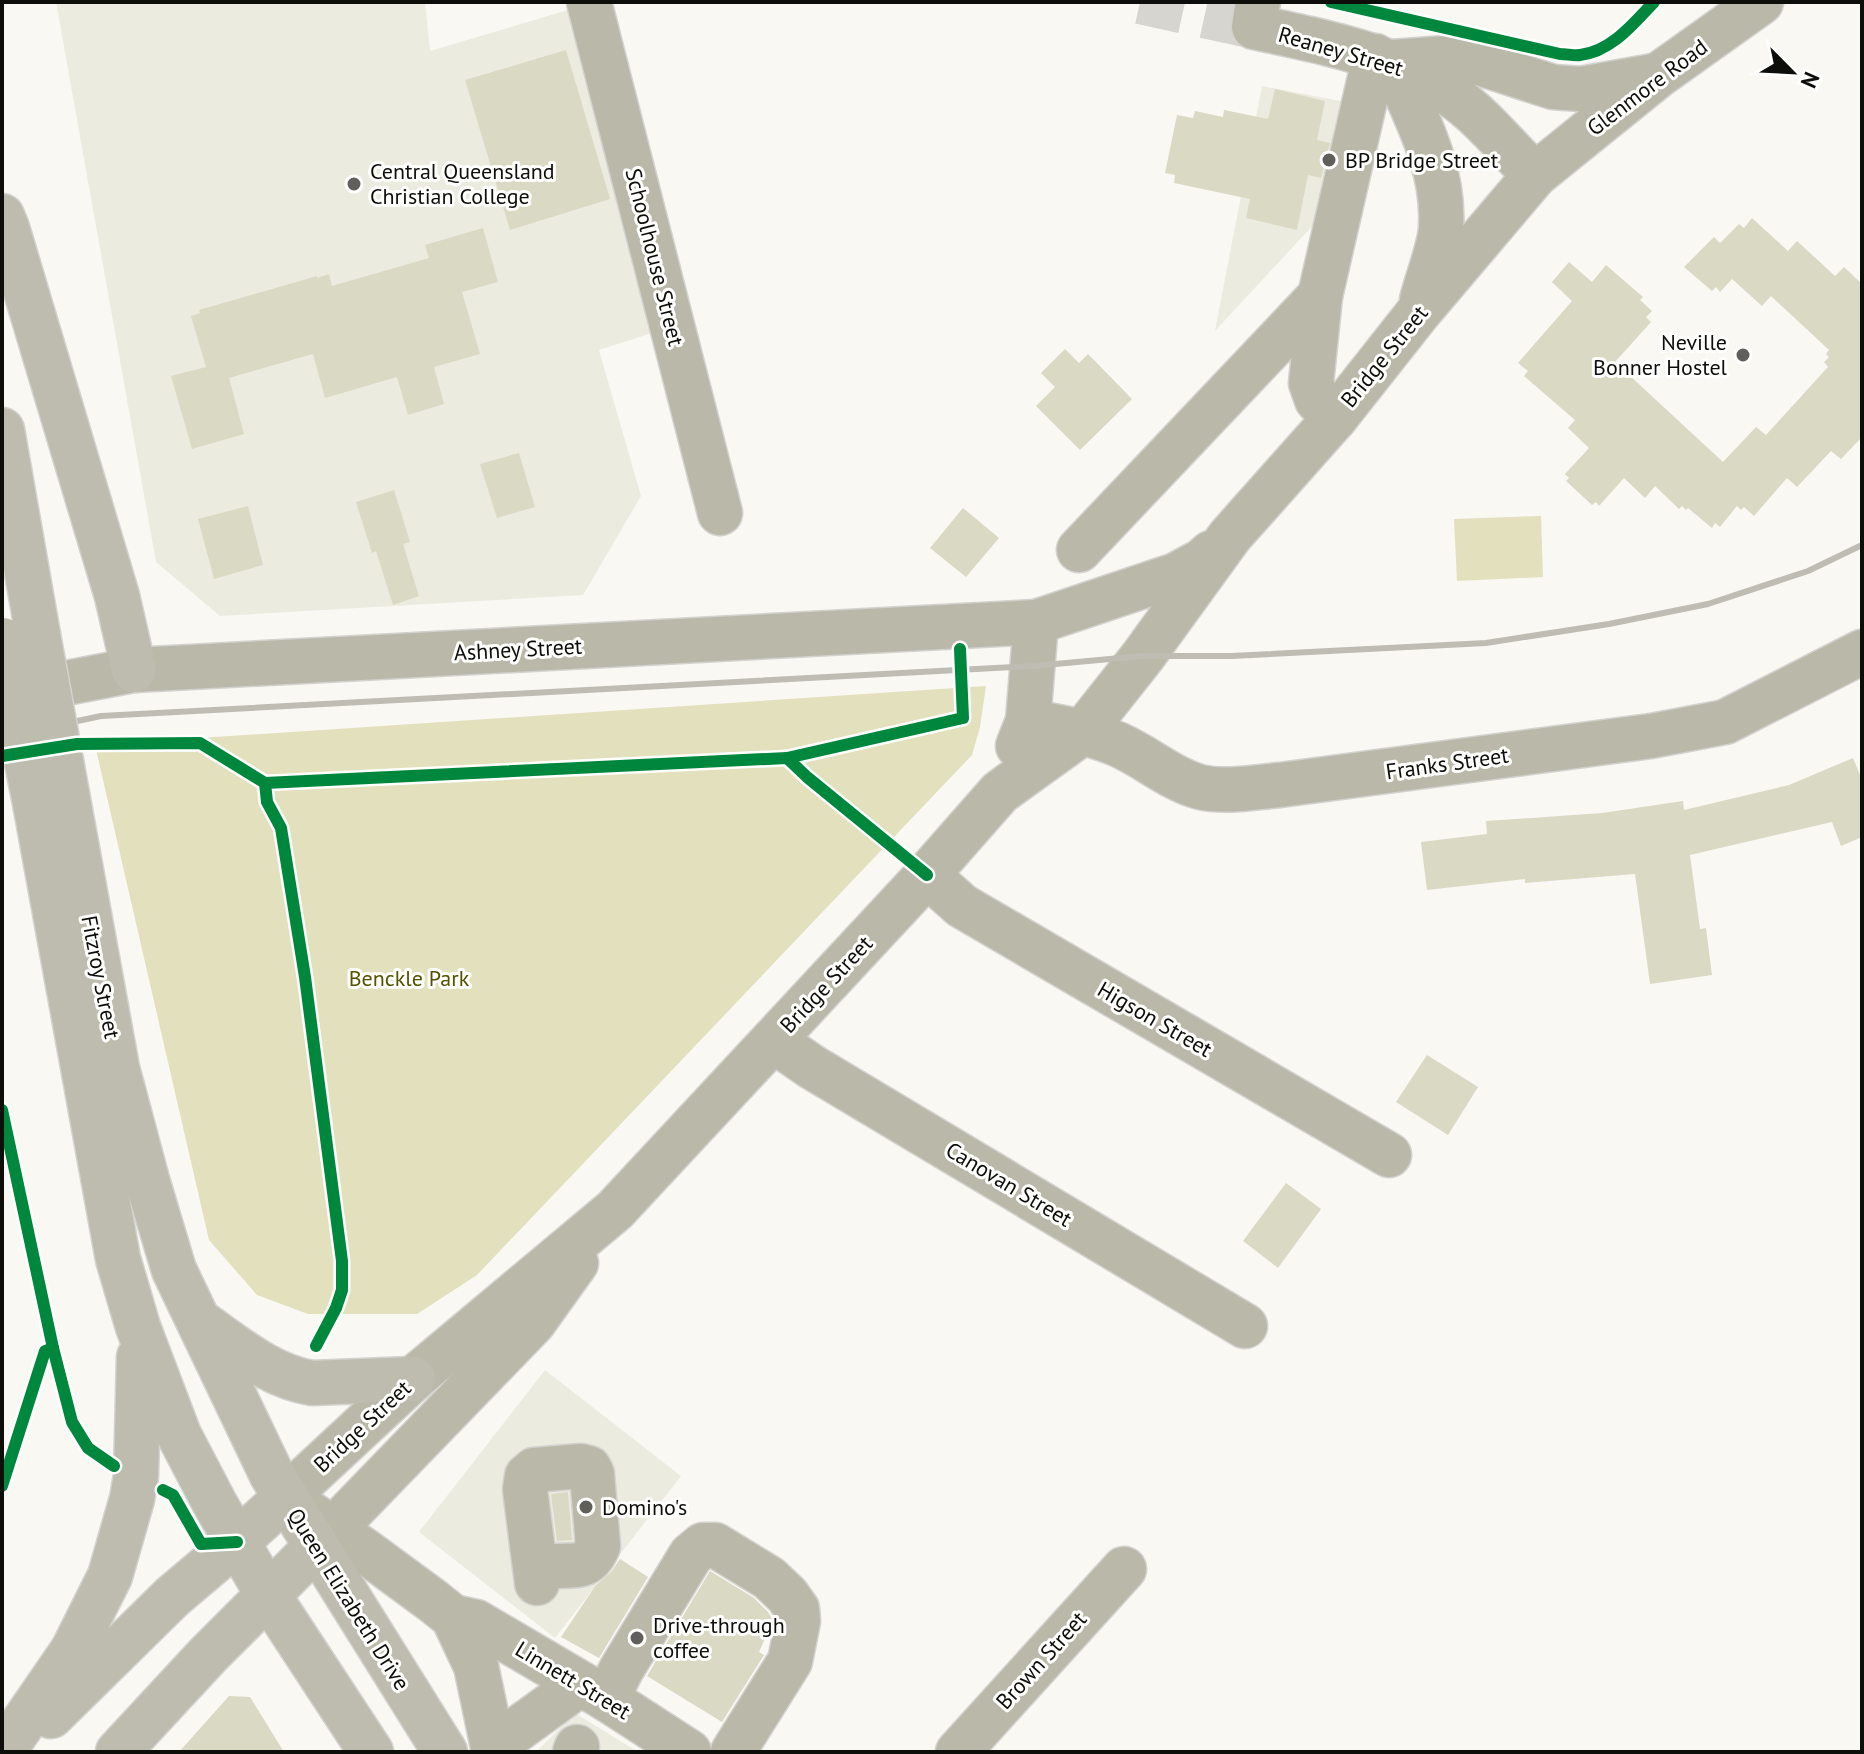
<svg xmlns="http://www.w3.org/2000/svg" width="1864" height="1754" font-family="'PT Sans',sans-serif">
<rect width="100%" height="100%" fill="#f9f8f3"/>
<g fill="#ecebe0">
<polygon points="56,2 425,2 430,51 568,10 659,316 649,334 599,350 641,496 583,595 220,616 156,562"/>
<polygon points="1262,86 1367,106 1380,153 1215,331"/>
<polygon points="545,1370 681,1476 555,1638 419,1532"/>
<polygon points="575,1713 638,1752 536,1752"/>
</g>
<g fill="#e2e0bd">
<polygon points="1541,516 1543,577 1457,581 1454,519"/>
<polygon points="986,686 980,727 972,755 477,1275 417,1314 308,1314 257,1295 209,1240 95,745"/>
</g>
<g fill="#dad9c4">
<polygon points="566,50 610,199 510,230 465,80"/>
<polygon points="1275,89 1325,101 1317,140 1330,143 1321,178 1308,175 1297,230 1246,218 1250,199 1174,183 1175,175 1165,173 1177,115 1193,118 1195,111 1223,117 1224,110 1268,119"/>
<polygon points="1752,218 1788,251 1797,241 1835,276 1844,267 1862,284 1862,437 1841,459 1831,451 1797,487 1787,478 1754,516 1744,507 1741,510 1737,506 1720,527 1715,523 1712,528 1688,508 1686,510 1682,506 1679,509 1655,486 1645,498 1624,478 1599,506 1596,502 1592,505 1566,481 1569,478 1565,474 1589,448 1568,428 1575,420 1524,376 1528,371 1518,363 1572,301 1552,282 1569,262 1592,282 1606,265 1643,297 1640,300 1652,311 1646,317 1651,322 1615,362 1723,462 1756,427 1766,435 1828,367 1824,362 1829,357 1826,354 1829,350 1771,296 1762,306 1732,279 1720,292 1716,287 1712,291 1684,267 1714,237 1720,243 1739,224 1744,228"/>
<polygon points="483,228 498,282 462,292 480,354 434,367 444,404 408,415 397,377 325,398 313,354 229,378 244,434 192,449 171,376 206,367 191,316 200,313 199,310 317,276 317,278 329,274 332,286 429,258 425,245"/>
<polygon points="1065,349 1079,363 1088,354 1132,399 1080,450 1036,406 1055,387 1041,373"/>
<polygon points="519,453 535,507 497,518 480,464"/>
<polygon points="394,490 410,542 403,544 419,596 393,605 376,551 372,553 356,502"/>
<polygon points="248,506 263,565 214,579 198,519"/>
<polygon points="963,508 999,538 966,577 930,548"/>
<polygon points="1853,758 1862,780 1862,837 1841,846 1832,822 1690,855 1700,929 1706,928 1712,975 1650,984 1635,874 1525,883 1525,879 1427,890 1421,842 1487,834 1486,821 1602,813 1683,801 1684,810 1789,785"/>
<polygon points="1427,1055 1478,1087 1448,1135 1396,1102"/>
<polygon points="1286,1183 1321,1209 1278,1268 1243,1241"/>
<polygon points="568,1492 572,1540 557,1541 551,1494"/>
<polygon points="620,1559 648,1577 599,1658 561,1637 596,1585 611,1572"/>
<polygon points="710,1571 754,1598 768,1612 773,1620 759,1652 764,1655 722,1722 647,1676"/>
<polygon points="229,1696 250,1697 284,1752 179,1752"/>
</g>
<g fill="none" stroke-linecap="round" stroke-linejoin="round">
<polyline stroke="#d6d5d0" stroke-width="44" stroke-dasharray="44 22" stroke-linecap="butt" points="1140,2 1254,27"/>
<g stroke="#d2d2cf" stroke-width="47">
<g id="minor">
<polyline points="589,2 720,513"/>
<path d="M1258,2L1254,27C1332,44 1412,57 1474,113C1495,132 1514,155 1535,175"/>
<polyline points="1392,62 1461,57 1553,87 1581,89 1654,76"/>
<path d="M1392,62C1415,115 1445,168 1441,228C1440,247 1427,280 1422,300"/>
<polyline points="1320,296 1375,56"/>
<polyline points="1079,550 1320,296 1311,383 1317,400 1335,418"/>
<polyline points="9,694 134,670 1036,622 1176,575 1202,561 1211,553"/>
<path d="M1028,721C1056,727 1085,731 1112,742C1142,753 1168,778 1200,787C1225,793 1255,787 1280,785L1651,736L1725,722L1862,652"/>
<polyline points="1018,746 1028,721 1036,622"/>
<polyline points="927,875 962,906 1389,1155"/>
<polyline points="774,1041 812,1067 1245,1326"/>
<path d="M581,1466L589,1468L592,1474L598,1546C586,1576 567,1560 542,1569L537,1583L525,1489L527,1476L534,1470Z"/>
<polyline points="316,1547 533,1323 576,1263"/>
<polyline points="453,1617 476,1622 607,1699 689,1752"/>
<polyline points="607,1699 621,1670 691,1555 703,1545 715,1545 769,1578 787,1595 797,1609 798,1621 790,1661 733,1752"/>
<polyline points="493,1747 580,1684"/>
<polyline points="497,1752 493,1747 476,1666 453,1617 433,1601 365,1551 286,1497 413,1379 615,1210 927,875 1000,792 1082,733 1143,656 1230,536 1335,418 1418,313 1535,175 1660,74 1761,2"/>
<polyline points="575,1752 577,1747"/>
<polyline points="958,1752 1124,1569"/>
</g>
</g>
<g stroke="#d2d2cf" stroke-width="47">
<g id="major">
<polyline points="2,216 7,228 117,596 134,670"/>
<polyline points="2,430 38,635"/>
<polyline points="67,794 117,1068 147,1180 174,1270 272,1475 445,1752"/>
<polyline points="36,808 118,1259 138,1327 179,1435 215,1504 268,1595 371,1752"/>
<path d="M200,1322C235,1346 269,1376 312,1383L413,1379"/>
<polyline points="51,1716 172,1597 237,1542 286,1497"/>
<polyline points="3,1752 73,1650 110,1576 132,1499 136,1476 139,1357"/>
<polyline points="118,1752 208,1655 316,1547"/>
</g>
</g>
<use href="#minor" stroke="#b9b8a9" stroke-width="44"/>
<use href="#major" stroke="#bdbcae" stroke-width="44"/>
<polyline stroke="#bebcb3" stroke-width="6" points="2,737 101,716 1033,666 1143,656 1231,656 1486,643 1609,624 1708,604 1808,571 1862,545"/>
<g stroke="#d2d2cf" stroke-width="47" stroke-linecap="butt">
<g id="major-bridge">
<polyline points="38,635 67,794"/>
<polyline points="3,640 36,808"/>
</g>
</g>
<use href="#major-bridge" stroke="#bdbcae" stroke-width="44"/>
<g stroke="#fffffe" stroke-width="17">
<g id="cycleway">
<path d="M1331,2L1560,54C1567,54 1574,56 1580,55C1611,52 1634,23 1654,2"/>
<polyline points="2,756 77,744 200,743 265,783 267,802 281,828 305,977 342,1261 342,1290 336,1308 316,1346"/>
<polyline points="787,758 963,718 960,649"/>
<polyline points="265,783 787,758 807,777 927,875"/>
<polyline points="2,1110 53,1348 72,1422 88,1448 114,1466"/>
<polyline points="2,1486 45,1351 53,1348"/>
<polyline points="163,1490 173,1495 201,1544 237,1542"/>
</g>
</g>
<use href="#cycleway" stroke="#00873e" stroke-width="12"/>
</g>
<g fill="#605f5c" stroke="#fffffe" stroke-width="3">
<circle cx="1329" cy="160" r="8"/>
<circle cx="354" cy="184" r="8"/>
<circle cx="1743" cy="355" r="8"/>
<circle cx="586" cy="1507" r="8"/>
<circle cx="637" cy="1638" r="8"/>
</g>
<g text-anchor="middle" stroke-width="6" stroke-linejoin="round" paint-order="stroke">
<g font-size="22" fill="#0d0d0a" stroke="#fffffe">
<text transform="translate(1341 51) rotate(16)" y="8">Reaney Street</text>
<text transform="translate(1647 87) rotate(-37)" y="8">Glenmore Road</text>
<text transform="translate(655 257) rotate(76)" y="8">Schoolhouse Street</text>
<text transform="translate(1384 356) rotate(-51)" y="8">Bridge Street</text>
<text transform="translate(518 649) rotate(-3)" y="8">Ashney Street</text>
<text transform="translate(1447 763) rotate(-8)" y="8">Franks Street</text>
<text transform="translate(101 977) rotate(79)" y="8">Fitzroy Street</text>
<text transform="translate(826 984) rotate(-47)" y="8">Bridge Street</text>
<text transform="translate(1155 1019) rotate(30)" y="8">Higson Street</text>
<text transform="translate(1009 1184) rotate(31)" y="8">Canovan Street</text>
<text transform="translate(362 1426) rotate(-43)" y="8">Bridge Street</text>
<text transform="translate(349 1599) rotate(58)" y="8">Queen Elizabeth Drive</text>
<text transform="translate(1041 1660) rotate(-48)" y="8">Brown Street</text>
<text transform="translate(573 1680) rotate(31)" y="8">Linnett Street</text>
</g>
<g font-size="22" fill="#0d0d0a" stroke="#fffffe" text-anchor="start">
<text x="1345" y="168">BP Bridge Street</text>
<text x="370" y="179">Central Queensland<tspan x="370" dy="25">Christian College</tspan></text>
<text x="1727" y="350" text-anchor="end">Neville<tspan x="1727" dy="25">Bonner Hostel</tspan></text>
<text x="602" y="1515">Domino's</text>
<text x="653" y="1633">Drive-through<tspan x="653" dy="25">coffee</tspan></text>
</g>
<g font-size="22" fill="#555100" stroke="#fffffe">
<text x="409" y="986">Benckle Park</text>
</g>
</g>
<rect width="1864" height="1754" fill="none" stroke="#0d0d0a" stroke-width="8"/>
<g transform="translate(1792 72) rotate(114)" stroke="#fffffe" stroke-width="6" paint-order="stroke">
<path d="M0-6L14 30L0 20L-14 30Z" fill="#0d0d0a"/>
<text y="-12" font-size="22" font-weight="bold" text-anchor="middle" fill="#0d0d0a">N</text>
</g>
</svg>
